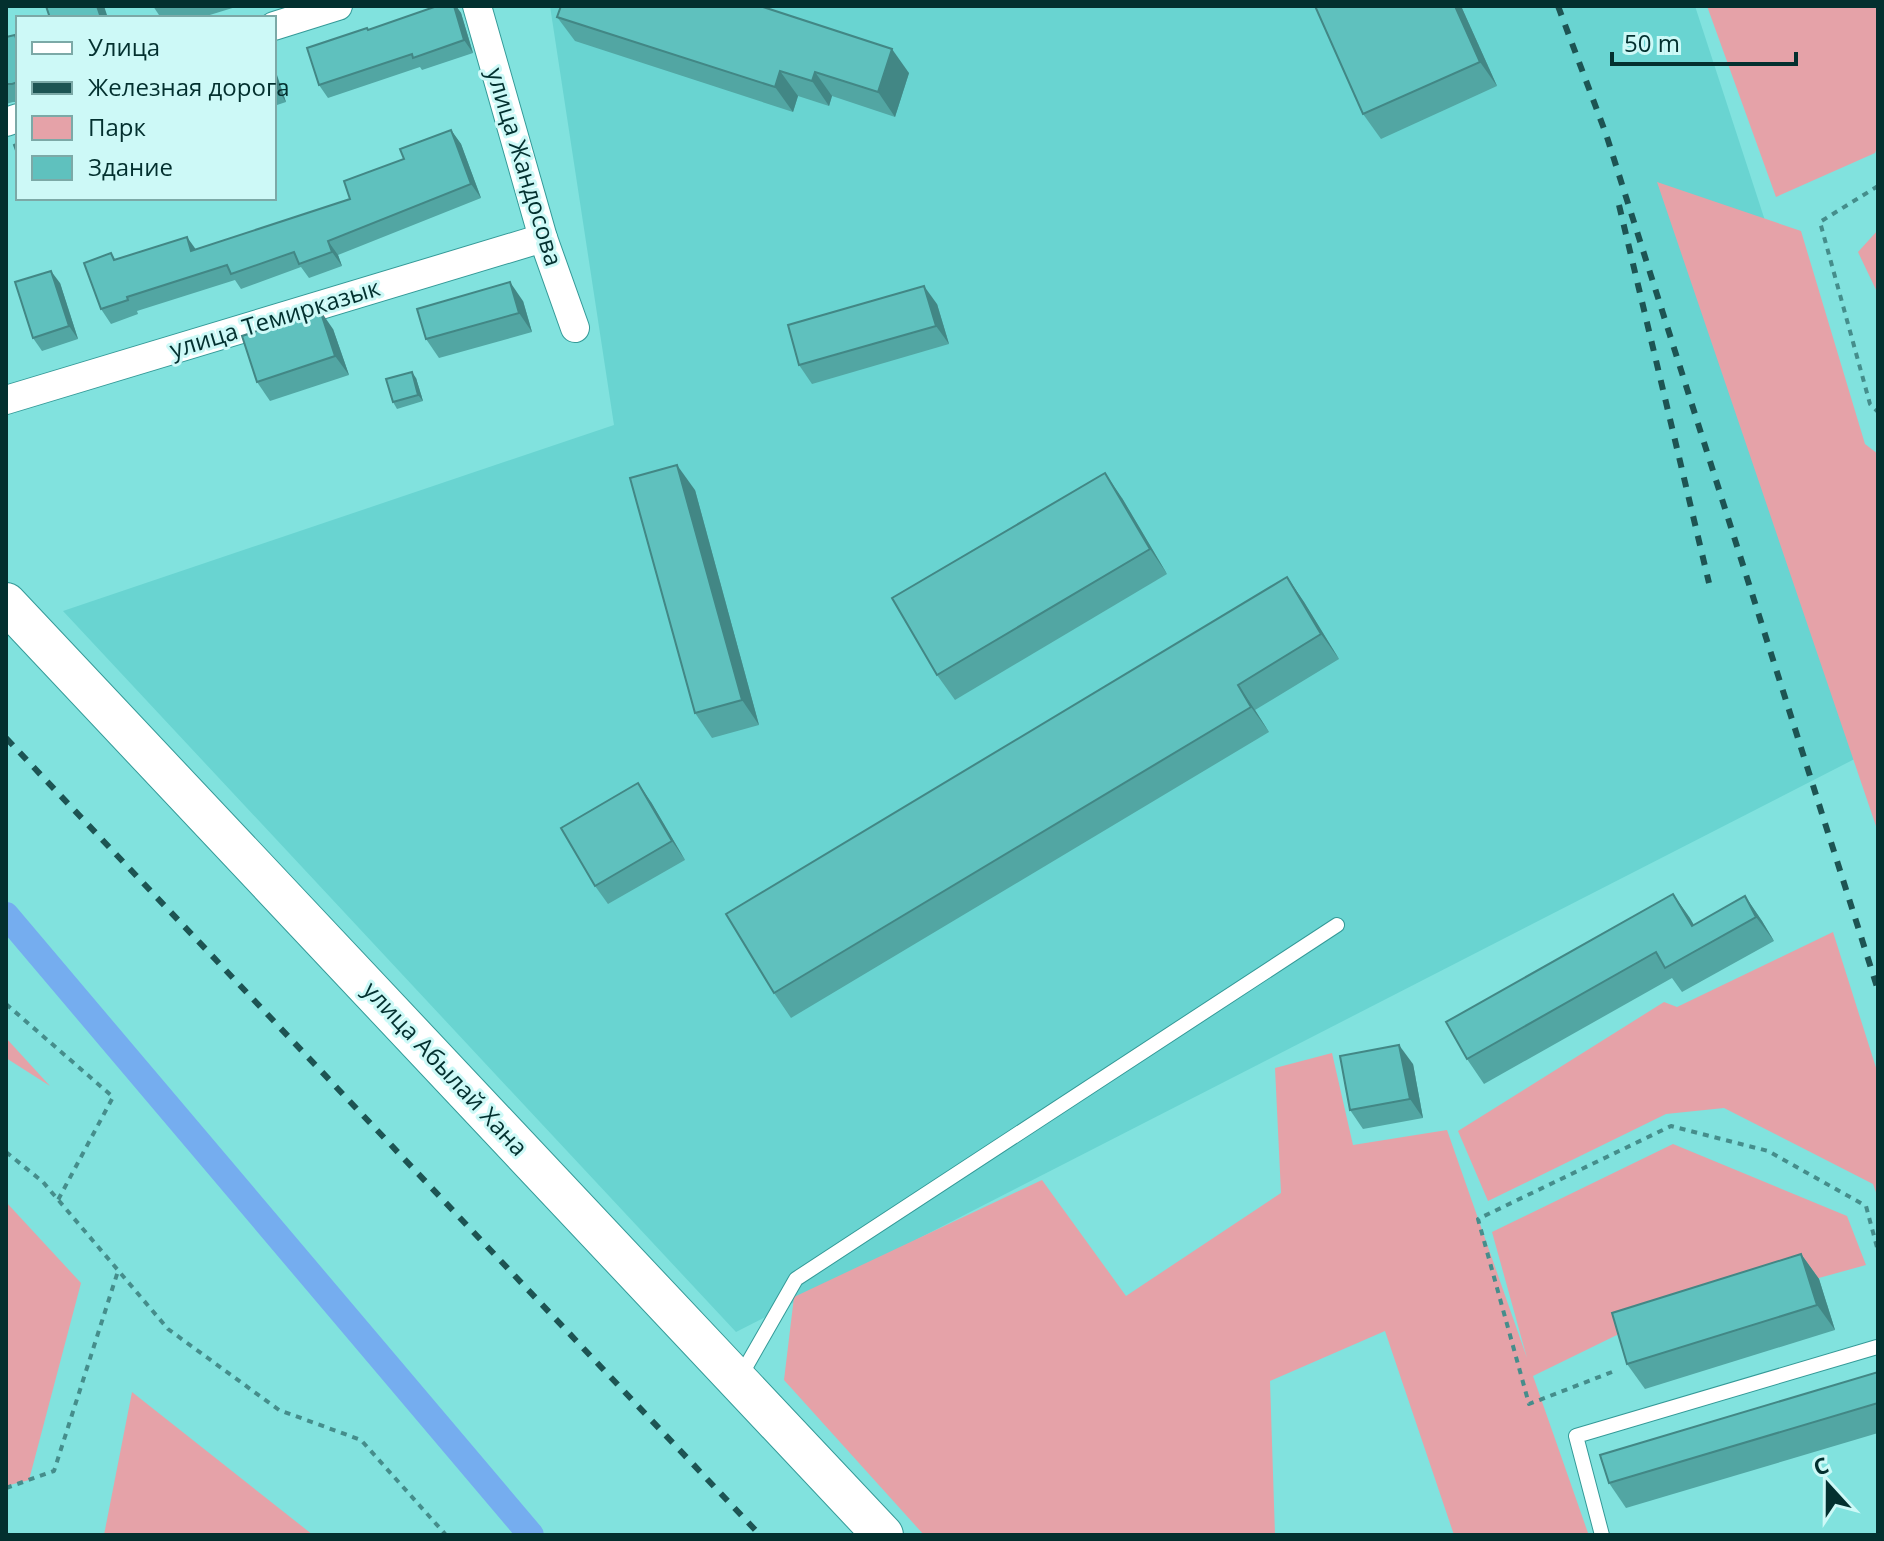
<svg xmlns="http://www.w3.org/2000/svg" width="1884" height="1541" font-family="'Open Sans',sans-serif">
<rect width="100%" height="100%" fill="#81e2de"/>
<polygon fill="#69d4d1" points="550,6 1695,6 1878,567 1878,747 736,1332 63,611 614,425"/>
<g fill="#e5a2a8">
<polygon points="1707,6 1878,6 1878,145 1875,153 1776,197"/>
<polygon points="1657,182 1801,231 1865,444 1878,454 1878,832"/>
<polygon points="1878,230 1878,294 1858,252"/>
<polygon points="1833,932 1878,1074 1878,1198 1873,1184 1724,1108 1666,1114 1488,1201 1458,1131 1664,1002 1677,1007"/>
<polygon points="6,1038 50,1086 6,1058"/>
<polygon points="1332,1053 1353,1145 1447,1130 1527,1358 1492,1232 1673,1144 1847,1216 1866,1265 1623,1332 1533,1376 1588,1533 1579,1535 1454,1535 1385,1331 1270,1381 1275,1535 924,1535 784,1380 794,1297 1042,1180 1126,1296 1281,1193 1275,1068"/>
<polygon points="6,1202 81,1283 29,1480 6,1486"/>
<polygon points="132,1392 313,1535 104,1535"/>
</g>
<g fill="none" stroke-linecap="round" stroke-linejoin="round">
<polyline stroke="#75adef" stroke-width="26" points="6,915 531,1535"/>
<g stroke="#349a98" stroke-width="16">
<g id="service">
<polyline points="740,1377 796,1279 1337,925"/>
<polyline points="1602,1535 1576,1436 1877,1347"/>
</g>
</g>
<g stroke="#349a98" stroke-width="30">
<g id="minor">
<polyline points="477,6 543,238 575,328"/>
<polyline points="274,26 338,6"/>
<polyline points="6,122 18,118"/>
<polyline points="6,400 543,238"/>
</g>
</g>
<g stroke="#349a98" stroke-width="42">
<polyline id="secondary" points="6,603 883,1535"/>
</g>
<g stroke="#458d8b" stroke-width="4" stroke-dasharray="6 6" stroke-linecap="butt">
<polyline points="1878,186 1820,222 1870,404 1878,412"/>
<polyline points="6,1004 113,1097 58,1200"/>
<polyline points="6,1152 43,1182 168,1329 279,1410 361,1440 446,1535"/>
<polyline points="1612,1372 1529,1404 1478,1219 1671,1126 1768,1151 1866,1206 1878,1251"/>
<polyline points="6,1488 54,1471 118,1271"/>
</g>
<use href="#service" stroke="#fff" stroke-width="14"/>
<use href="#minor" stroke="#fff" stroke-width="28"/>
<use href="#secondary" stroke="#fff" stroke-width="40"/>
<g stroke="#1d5453" stroke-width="6" stroke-dasharray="10 10" stroke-linecap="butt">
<polyline points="1558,6 1606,134 1878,990"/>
<polyline points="1619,205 1709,583"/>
<polyline points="6,738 760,1535"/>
</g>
</g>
<g fill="#52a6a3">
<polygon points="153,6 239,6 200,18 161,18"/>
<polygon points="437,6 456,6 461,13 473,53 422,70 420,67 328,98 319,85 369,30"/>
<polygon points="1461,6 1497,86 1381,139 1363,114"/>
<polygon points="557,17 909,73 895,117 832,96 829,106 798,96 793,112 575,41"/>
<polygon points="15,35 18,40 18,102 13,102 6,104 6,37"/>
<polygon points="274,69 286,102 274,106"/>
<polygon points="451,130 461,144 481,198 338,255 342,266 309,278 301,267 241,289 235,280 137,311 138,314 111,324 101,309 111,253 115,259 196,250 350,199 404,159"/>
<polygon points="60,283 78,339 42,351 33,338"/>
<polygon points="523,301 532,332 439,358 426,339"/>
<polygon points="937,304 949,344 812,384 799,365"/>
<polygon points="333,329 349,375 270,401 257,382"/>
<polygon points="416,378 423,401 397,409 393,402"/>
<polygon points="695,490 759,725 712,738 695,713"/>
<polygon points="1122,498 1167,574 955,700 937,675"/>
<polygon points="1287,577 1304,602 1339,659 1255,710 1269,732 791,1018 774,993"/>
<polygon points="651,802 685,860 608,904 595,886"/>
<polygon points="1673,894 1694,925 1745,896 1762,921 1774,941 1682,992 1672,978 1484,1084 1467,1059"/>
<polygon points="1413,1064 1423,1118 1363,1129 1350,1110"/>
<polygon points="1801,1254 1819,1279 1835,1330 1645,1389 1627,1364"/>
<polygon points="1878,1372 1878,1433 1626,1508 1609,1483"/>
</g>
<g fill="#428785">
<polygon points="97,6 104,6 108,18 101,18"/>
<polygon points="454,6 456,6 461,13 473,53 464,40"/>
<polygon points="1455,6 1461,6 1497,86 1480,62"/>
<polygon points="892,49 909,73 895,117 878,92"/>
<polygon points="274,69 276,72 286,102 277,89 274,80"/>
<polygon points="780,71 798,96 793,112 775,87"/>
<polygon points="815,72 832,96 829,106 812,81"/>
<polygon points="451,130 461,144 481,198 471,184"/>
<polygon points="187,237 197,251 191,251"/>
<polygon points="328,241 338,255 342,266 332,252"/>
<polygon points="51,271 60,283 78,339 69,326"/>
<polygon points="510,282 523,301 532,332 519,313"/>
<polygon points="924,286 937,304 949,344 936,326"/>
<polygon points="320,310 333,329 349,375 335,356"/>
<polygon points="412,372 416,378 423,401 418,395"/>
<polygon points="677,465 695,490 759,725 742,700"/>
<polygon points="1105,473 1122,498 1167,574 1150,549"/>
<polygon points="1287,577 1304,602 1339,659 1321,634"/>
<polygon points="1238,685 1255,710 1269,732 1251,707"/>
<polygon points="638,783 651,802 685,860 672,841"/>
<polygon points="1673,894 1690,918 1705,945 1692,926"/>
<polygon points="1745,896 1762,921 1774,941 1756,917"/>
<polygon points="1399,1045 1413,1064 1423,1118 1410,1099"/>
<polygon points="1801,1254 1819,1279 1835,1330 1817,1305"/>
</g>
<g fill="#5fc1be" stroke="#428785" stroke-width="2">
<polygon points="46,6 97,6 101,18 50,18"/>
<polygon points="437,6 454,6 464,40 413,58 412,54 319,85 307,48 367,28 368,30"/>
<polygon points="561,6 760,6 892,49 878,92 815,72 812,81 780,71 775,87 557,17"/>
<polygon points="1315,6 1455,6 1480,62 1363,114"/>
<polygon points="15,35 18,45 18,82 12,84 6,84 6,37"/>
<polygon points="451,130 471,184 328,241 332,252 299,264 294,252 231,274 227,265 127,297 128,300 101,309 84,263 111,253 114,260 187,237 191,251 350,199 344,181 404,159 400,149"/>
<polygon points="18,143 18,156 14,145"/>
<polygon points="51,271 69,326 33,338 15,282"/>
<polygon points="510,282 519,313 426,339 417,309"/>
<polygon points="924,286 936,326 799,365 788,325"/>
<polygon points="320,310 335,356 257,382 242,336"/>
<polygon points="412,372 418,395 393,402 386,379"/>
<polygon points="677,465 742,700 695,713 630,478"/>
<polygon points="1105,473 1150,549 937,675 892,598"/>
<polygon points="1287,577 1321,634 1238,685 1251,707 774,993 726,914"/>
<polygon points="638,783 672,841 595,886 561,828"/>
<polygon points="1673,894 1692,926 1745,896 1756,917 1665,968 1656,952 1467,1059 1446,1022"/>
<polygon points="1399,1045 1410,1099 1350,1110 1340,1056"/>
<polygon points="1801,1254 1817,1305 1627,1364 1612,1313"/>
<polygon points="1878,1372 1878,1403 1609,1483 1600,1455"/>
</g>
<g text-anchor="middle" stroke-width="6" stroke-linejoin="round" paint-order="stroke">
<g font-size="24" fill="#03302f" stroke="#cdf9f7">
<text transform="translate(524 167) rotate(73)" y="8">улица Жандосова</text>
<text transform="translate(275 319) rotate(-17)" y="8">улица Темирказык</text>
<text transform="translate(445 1069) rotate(47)" y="8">улица Абылай Хана</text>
</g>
</g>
<rect width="1884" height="1541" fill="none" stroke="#03302f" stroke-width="16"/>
<rect x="16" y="16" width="260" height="184" fill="#cdf9f7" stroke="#7ca9a7" stroke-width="2"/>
<rect x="32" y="42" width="40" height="12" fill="#ffffff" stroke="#7ca9a7" stroke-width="2"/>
<text x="88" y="56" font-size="24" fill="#03302f">Улица</text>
<rect x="32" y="82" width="40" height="12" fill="#1d5453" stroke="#7ca9a7" stroke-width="2"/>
<text x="88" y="96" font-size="24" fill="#03302f">Железная дорога</text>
<rect x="32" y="116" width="40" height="24" fill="#e5a2a8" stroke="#7ca9a7" stroke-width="2"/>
<text x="88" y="136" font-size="24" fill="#03302f">Парк</text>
<rect x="32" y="156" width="40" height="24" fill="#5fc1be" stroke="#7ca9a7" stroke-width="2"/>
<text x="88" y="176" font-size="24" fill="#03302f">Здание</text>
<g transform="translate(1828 1485) rotate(339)" stroke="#cdf9f7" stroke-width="6" paint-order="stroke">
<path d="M0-6L14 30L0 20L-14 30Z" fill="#03302f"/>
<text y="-12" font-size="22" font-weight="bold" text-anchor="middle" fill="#03302f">С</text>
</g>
<path d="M1612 52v12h184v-12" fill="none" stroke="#03302f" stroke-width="4"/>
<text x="1624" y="52" font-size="24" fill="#03302f" stroke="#cdf9f7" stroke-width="6" paint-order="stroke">50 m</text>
</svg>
